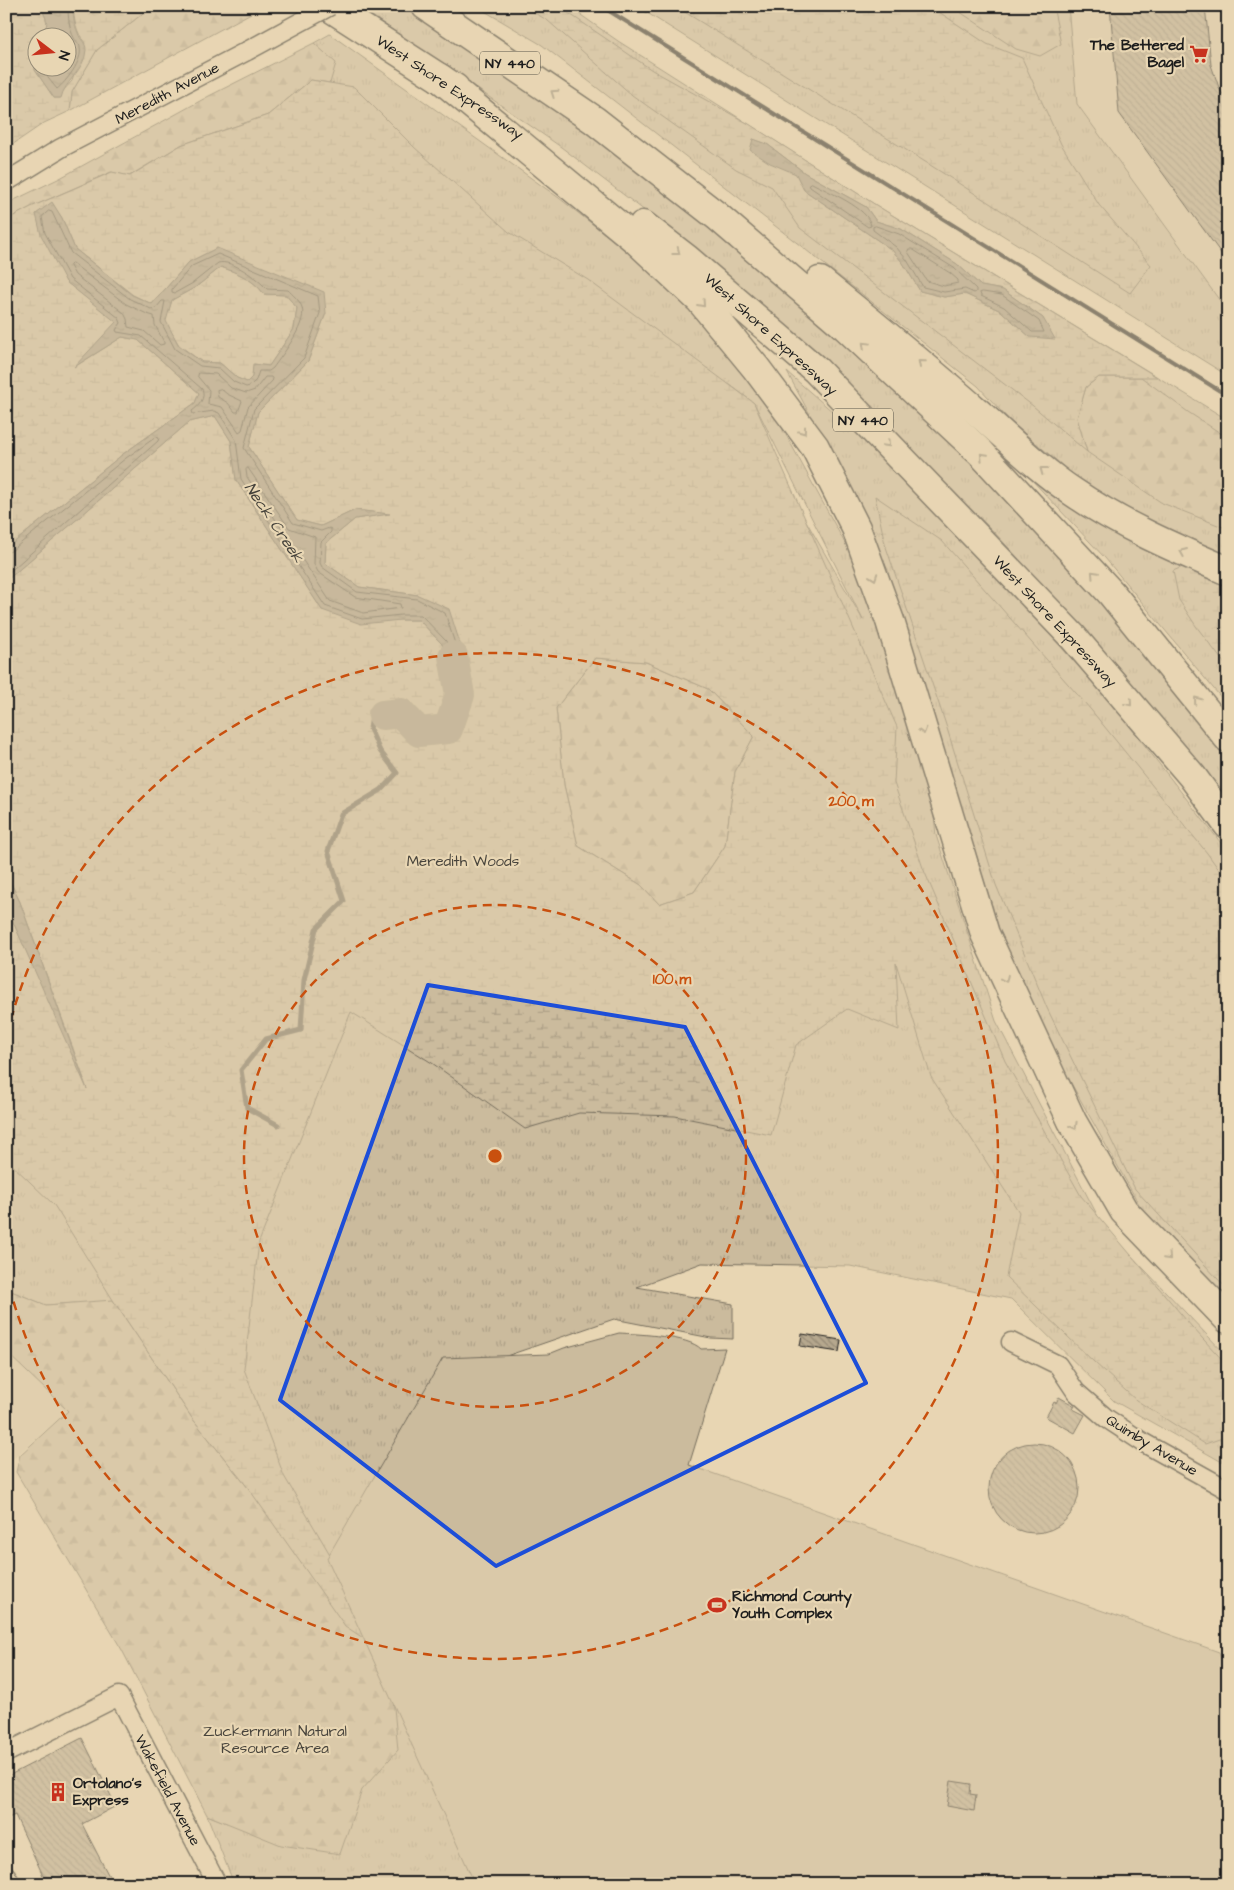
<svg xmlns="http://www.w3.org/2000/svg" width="1234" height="1890" font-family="'Architects Daughter',sans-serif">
<defs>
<pattern id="grass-tufts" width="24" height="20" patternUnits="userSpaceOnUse" patternTransform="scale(1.25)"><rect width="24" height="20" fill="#cbbb9d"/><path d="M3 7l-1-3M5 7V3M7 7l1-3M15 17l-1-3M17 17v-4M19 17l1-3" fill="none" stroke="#aea087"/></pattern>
<pattern id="forest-firs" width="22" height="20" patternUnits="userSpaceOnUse" patternTransform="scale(1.25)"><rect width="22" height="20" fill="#cbbb9d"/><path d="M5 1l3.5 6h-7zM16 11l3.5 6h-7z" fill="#aea087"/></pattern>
<pattern id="wetland-marsh" width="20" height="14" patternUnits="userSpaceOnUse" patternTransform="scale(1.25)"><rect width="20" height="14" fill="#cbbb9d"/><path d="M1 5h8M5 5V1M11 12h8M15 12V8" fill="none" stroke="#aea087"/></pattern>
<pattern id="water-ripples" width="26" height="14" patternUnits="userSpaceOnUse" patternTransform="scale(1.25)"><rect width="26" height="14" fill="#a29680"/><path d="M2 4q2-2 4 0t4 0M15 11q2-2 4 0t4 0" fill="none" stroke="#837a68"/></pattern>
<pattern id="building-back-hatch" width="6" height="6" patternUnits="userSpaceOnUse" patternTransform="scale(1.25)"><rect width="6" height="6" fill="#b6a88e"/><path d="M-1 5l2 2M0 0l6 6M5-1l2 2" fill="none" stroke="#938873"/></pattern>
</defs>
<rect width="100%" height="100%" fill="#e8d6b3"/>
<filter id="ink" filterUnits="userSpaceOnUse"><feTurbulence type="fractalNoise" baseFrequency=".02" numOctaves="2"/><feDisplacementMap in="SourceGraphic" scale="10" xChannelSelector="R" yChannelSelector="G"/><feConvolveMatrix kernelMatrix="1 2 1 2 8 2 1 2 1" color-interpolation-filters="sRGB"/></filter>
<g filter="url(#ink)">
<g fill="#d9c8a8">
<polygon points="1068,6 1228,6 1228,312 1077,104"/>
<polygon points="6,1352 68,1411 6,1465"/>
</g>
<g fill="url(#grass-tufts)" stroke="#746c5c" fill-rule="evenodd">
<polygon points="381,6 403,6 579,122 725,234 883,373 1020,507 1148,653 1228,754 1228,804 1122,671 994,532 859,396 708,259 561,147 368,13"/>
<polygon points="476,6 568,6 618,41 879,207 1228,420 1228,558 1198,546 1095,493 1011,422 978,386 801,246 542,45"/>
<polygon points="636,6 1068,6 1077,104 1228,312 1228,376"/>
<path d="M330,34L559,198L673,287L760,387L860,571L931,788L936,835L996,1021L1103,1226L1228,1357V1436L1222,1462L1114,1401L1011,1299L850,1266L702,1263L637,1287L733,1304V1339L711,1338L614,1319L483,1364L515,1884H234L207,1815L227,1823L76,1303L46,1305L6,1289V213L328,57L314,43ZM729,384L754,403L863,620L728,385Z"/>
<polygon points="787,372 864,439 975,552 1110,701 1228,852 1228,1300 1140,1206 1048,1042 999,929 906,627 855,498"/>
<polygon points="967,411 1228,579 1228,706 1105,558"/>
</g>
<g fill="url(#forest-firs)" stroke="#746c5c">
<polygon points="152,6 264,6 70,111 72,92 97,50"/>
<polygon points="951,6 1053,6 1061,44 1040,56 1016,49"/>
<polygon points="314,43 336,63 330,83 311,80 268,115 181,145 129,176 111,172 31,207 6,220 6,204 60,178 209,96"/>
<polygon points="1099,377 1141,377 1188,412 1228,438 1228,529 1162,503 1087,452 1077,418 1086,387"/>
<polygon points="595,658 646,662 708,689 754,736 735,772 725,846 694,892 659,904 641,885 578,846 564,785 556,708"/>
<polygon points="6,1289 46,1305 113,1300 192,1418 249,1489 389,1655 398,1750 362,1790 340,1854 281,1845 207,1815 122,1650 16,1472 20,1455 68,1411 6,1352"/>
</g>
<g fill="url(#wetland-marsh)" stroke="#746c5c" fill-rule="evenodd">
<path d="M6,6H41C47,22 50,22 41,37L38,38L35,70L54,98H60L62,92L72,81L85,43C76,32 74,20 73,6H152L97,50L72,92L70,111L44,123L6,149Z"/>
<path d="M522,6H558L652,70L749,124L879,207L1157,377H1099L1086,387L1077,418L1087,452L1033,406L800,228L772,187L736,169L632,95L547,20ZM753,139L767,144L805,173L866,207L876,221L901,229L957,264L981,286L1003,290L1043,318L1030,337L1001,311L965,294L944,297L920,291L903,263L892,250L804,190L796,174Z"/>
<polygon points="675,6 907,6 939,12 987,44 1022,58 1061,144 1099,205 1151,265 1130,293 927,163"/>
<path d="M311,80L354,87L414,147L509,232L588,280L754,403L897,727L894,783L923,868L1005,1061L1081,1196L1192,1327L1228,1366V1436L1205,1444L1136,1400L1095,1363L1006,1277L1019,1212L931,1077L896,963L899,1030L847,1009L796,1045L771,1135L675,1116L579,1113L525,1129L432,1063L351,1012L259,1242L244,1369L284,1476L389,1655L345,1626L249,1489L192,1418L113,1300L54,1205L6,1159V906L84,1079L20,902L6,873V581L189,422L215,416L231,441L236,480L322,610L402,620H419L442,644L460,694L465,659L418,595L359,587L325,563L326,543L355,519L387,514L355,510L321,526L297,520L249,447L258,412L308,361L326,313L217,248L189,262L152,304L133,295L75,249L62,218L52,203L36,214L66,282L117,322L76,366L122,337L138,340L199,393L195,403L123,454L6,549V220L31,207L112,172L130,176L181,145L268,115ZM595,658L646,662L708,689L754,736L735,772L725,846L694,892L659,904L641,885L578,846L564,785L556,708Z"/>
<path d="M221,267C238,273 253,279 264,294L286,295L297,308L294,329L269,366L254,364L252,377L247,382L237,378L220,363L202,362L179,345L165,321L172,300L196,287Z"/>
<polygon points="875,496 942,541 1091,710 1207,853 1228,882 1228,1290 1135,1189 1047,1008 996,885 945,722 885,544"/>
<polygon points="1187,565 1228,582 1228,668 1196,626 1179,600 1173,571"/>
</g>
<path fill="#cbbb9d" stroke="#746c5c" d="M619,1333C638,1334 689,1336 701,1349L725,1348L689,1465L1219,1652L1228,1685V1884H475L327,1558L443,1358L549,1354L564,1348Z"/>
<g fill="url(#water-ripples)" stroke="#6c6558" fill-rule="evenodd">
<path d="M41,6H73C73,16 74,24 78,33C80,40 86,42 86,50C85,70 64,82 61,98H54L35,70L37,43L38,68H68V38L41,37C50,22 47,22 41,6Z"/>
<polygon points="753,139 767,144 805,173 866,207 876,221 901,229 957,264 981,286 1003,290 1043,318 1055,339 1030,337 1001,311 965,294 944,297 920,291 903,263 892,250 804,190 796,174 770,163 750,150"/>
<path d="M52,202L62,218L75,249L132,295L152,304L189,262L217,248L324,292L326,313L308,361L258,412L249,447L297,520L321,526L355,510L390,514L355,519L326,543L325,563L359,587L418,595L449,609L465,659L460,695L442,644L419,620H401L361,624L322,610L236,480L231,441L215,416L189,422L6,581V549L123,454L195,403L199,393L138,340L122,337L74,367L116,322L66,282L41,235L36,214ZM221,267C238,273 253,279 264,294L286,295L297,308L294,329L269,366L253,364L252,377L247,382L237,378L220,363L202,362L179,346L166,321L172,300L196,287Z"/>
<polygon points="6,873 20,902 87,1089 6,906"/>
</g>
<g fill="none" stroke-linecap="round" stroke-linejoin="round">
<g stroke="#524d44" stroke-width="1">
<path d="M40,68L57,89C66,82 83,60 80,48C80,43 76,42 74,38C69,28 68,17 68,6"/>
<path d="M812,183C828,192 869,208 871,226L868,227L810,187L809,184Z"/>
<path d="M49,211L52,212L71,253L130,299L151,309L156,308L162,301H165L161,322L175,349L200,366L219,368L234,382L246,387L250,386L256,380L259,371H269L273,368C282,355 310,321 301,305C299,300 292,294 288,290L267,289C258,279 232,259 218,263L193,283L175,293L172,292V289L192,266L218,254L318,296L320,313L304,358L254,409L244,448L293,523L321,531L329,528L331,529V532L321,542L320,563L322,567L357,592L417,599L445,613L460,659L458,667L454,666L446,641L421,615H401L362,619L325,606L241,479L236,440L219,413L214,411L193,414L192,411C199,406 206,398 202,389L141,336L117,332L116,330L121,323L119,318L70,279L45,233L42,217Z"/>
<polygon points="876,226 899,234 954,268 976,289 976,292 974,293 965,289 944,292 923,287 907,260 896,247 873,230 873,227"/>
<polygon points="909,249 912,249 950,273 958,280 958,283 944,286 927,281 908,252"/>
<polygon points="72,263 126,304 147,314 154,316 155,325 164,342 164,344 160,345 144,331 128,327 127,319 124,313 75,275 70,266"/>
<polygon points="983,292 1002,295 1039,321 1044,332 1032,332 1004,307 981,296 980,293"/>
<polygon points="199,373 216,374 231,388 246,393 255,390 265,377 271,377 273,380 248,407 242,430 239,432 222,407 208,404 209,390 198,377"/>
<polygon points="221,389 227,394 242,401 238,412 235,412 228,403 218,397 217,390"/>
<polygon points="248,468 289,528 315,537 314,564 318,572 355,597 400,604 401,608 363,613 330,601 247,477 246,470"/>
<polyline points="6,553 11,551 126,458 156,437 159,438 158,441 6,575"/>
</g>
<polyline stroke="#6c6558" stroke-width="5" points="278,1125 247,1108 241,1070 266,1039 301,1030 304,980 316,929 344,901 328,851 341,814 381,790 397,773 380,751 370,729 372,716 383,715"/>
<polyline stroke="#a29680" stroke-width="30" points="383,715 401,713 419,732 448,729 460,695 453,656"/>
</g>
<g fill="url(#building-back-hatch)" stroke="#1c1c1c">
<polygon points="1110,6 1205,6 1211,65 1220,90 1228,101 1228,263 1119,113"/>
<polygon points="802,1334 841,1340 839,1352 800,1346"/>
<polygon points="1059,1397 1075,1406 1073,1409 1085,1415 1075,1433 1046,1417 1054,1402 1056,1403"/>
<circle cx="1034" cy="1488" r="45"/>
<polygon points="82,1738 116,1806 82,1824 113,1884 47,1884 15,1815 6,1819 6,1777"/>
<polygon points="951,1781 971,1784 970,1794 976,1795 974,1811 947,1806"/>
</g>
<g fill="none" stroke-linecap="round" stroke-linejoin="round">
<g stroke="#1c1c1c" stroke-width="21">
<g id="minor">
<polyline points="6,182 61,148 247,51"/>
<polyline points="1011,1342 1058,1365 1076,1392 1106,1418 1144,1443 1228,1490"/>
<polyline points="6,1753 119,1696 217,1884"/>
<polyline points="6,1875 11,1884"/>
</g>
</g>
<g stroke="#1c1c1c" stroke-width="31">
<g id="motorway">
<polyline points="328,6 455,88"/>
<polyline points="426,6 594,120 717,216 846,327 981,453 1111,593 1228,738"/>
<polyline points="440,78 636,240 700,300 756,368 815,447 856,528 890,621 985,934 1072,1121 1124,1211 1228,1319"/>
<polyline points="643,225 687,259 816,370 1073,637 1192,776 1228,825"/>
<path d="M820,281C872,323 924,365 974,409C1007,437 1037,468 1073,492C1121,525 1174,548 1228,571"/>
</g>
</g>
<use href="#minor" stroke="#e8d6b3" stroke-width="18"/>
<use href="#motorway" stroke="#e8d6b3" stroke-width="28"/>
<polyline stroke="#1c1c1c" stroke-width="4" points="601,6 1228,396"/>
<g stroke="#1c1c1c" stroke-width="21" stroke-linecap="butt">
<polyline id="minor-bridge" points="247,51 330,6"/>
</g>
<use href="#minor-bridge" stroke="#e8d6b3" stroke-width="18"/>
</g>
<defs><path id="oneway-chevron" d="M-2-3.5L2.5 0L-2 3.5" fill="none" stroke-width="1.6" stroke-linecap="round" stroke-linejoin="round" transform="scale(1.25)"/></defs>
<g stroke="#8c826f">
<use href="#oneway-chevron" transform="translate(554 93) rotate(-146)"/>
<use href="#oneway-chevron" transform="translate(677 252) rotate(38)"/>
<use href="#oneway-chevron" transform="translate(702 304) rotate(48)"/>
<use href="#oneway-chevron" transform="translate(865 345) rotate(-137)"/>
<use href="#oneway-chevron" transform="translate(921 363) rotate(-139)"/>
<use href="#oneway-chevron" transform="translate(803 431) rotate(54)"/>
<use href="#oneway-chevron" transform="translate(887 444) rotate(46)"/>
<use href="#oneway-chevron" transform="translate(983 456) rotate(-134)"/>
<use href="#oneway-chevron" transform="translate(1043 470) rotate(-143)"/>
<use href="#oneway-chevron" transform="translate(1183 552) rotate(-157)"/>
<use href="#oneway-chevron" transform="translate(1094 574) rotate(-133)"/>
<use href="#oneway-chevron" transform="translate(874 577) rotate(70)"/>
<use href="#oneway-chevron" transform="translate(1197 700) rotate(-129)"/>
<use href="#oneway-chevron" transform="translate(1129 703) rotate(50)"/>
<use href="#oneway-chevron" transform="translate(923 731) rotate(73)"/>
<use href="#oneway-chevron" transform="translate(1005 979) rotate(65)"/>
<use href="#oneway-chevron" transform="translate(1074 1126) rotate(61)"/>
<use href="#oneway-chevron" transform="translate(1168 1257) rotate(47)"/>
</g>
</g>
<path d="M0 0H1234V1890H0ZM428,985L685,1027L866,1383L496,1566L280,1400Z" fill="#e8d6b3" fill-opacity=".55" fill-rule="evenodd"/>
<path fill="none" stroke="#1d4ed8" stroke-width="4" stroke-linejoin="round" d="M428,985L685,1027L866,1383L496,1566L280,1400Z"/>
<g fill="none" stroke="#c9500e" stroke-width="2.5" stroke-dasharray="9 6">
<circle cx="495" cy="1156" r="251"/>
<path d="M7 1034A503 503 0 1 1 7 1278"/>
</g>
<defs>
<g id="supermarket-bare" transform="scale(1.5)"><path d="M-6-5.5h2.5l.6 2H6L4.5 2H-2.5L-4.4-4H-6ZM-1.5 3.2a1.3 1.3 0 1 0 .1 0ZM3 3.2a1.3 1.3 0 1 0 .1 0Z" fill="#c8321e" stroke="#e8d6b3" stroke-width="2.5" paint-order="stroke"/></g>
<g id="stadium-bare" transform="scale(1.5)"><path d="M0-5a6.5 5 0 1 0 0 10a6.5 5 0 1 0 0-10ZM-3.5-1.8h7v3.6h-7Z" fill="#c8321e" stroke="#e8d6b3" stroke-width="2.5" paint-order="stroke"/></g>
<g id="building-bare" transform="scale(1.5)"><path d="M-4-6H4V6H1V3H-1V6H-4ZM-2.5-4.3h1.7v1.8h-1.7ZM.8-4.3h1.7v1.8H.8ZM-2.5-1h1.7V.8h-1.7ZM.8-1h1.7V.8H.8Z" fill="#c8321e" stroke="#e8d6b3" stroke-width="2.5" paint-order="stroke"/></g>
</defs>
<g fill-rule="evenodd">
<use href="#supermarket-bare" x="1199" y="54"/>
<use href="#stadium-bare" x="717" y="1605"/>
<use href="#building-bare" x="58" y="1792"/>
</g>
<g text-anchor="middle" stroke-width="4.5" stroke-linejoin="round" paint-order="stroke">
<g fill="#e8d6b3" stroke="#595449" stroke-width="1">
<rect x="480" y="51.5" width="60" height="23" rx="4"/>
<rect x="833" y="408.5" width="60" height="23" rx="4"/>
</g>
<g font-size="14" font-weight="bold" fill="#1c1c1c">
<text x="510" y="68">NY 440</text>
<text x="863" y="425">NY 440</text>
</g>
<g font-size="15" font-weight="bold" fill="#1c1c1c" stroke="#e8d6b3" text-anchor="start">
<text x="1184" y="50" text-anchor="end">The Bettered<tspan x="1184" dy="17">Bagel</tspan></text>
<text x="732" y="1601">Richmond County<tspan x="732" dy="17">Youth Complex</tspan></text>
<text x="73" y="1788">Ortolano's<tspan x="73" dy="17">Express</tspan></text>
</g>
<g font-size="15" fill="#1c1c1c" stroke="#e8d6b3">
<text transform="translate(450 87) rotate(34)" y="5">West Shore Expressway</text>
<text transform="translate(167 93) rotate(-28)" y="5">Meredith Avenue</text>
<text transform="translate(771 334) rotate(42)" y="5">West Shore Expressway</text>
<text transform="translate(1055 621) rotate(47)" y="5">West Shore Expressway</text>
<text transform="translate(1152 1445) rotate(31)" y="5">Quimby Avenue</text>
<text transform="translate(168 1790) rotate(62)" y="5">Wakefield Avenue</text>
</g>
<g font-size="15" fill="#48443c" stroke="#e8d6b3">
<text x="463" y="866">Meredith Woods</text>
<text x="275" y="1736">Zuckermann Natural<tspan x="275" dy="17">Resource Area</tspan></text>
</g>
<g font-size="16" font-style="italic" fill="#44413a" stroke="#e8d6b3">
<text transform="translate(275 522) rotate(56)" y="6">Neck Creek</text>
</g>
</g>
<circle cx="495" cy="1156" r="8" fill="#c9500e" stroke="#e8d6b3" stroke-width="2.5"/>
<g font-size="15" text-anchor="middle" font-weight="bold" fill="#c9500e" stroke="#e8d6b3" stroke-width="4.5" stroke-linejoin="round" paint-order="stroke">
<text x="851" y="806">200 m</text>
<text x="672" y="984">100 m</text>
</g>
<rect width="1234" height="1890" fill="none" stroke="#e8d6b3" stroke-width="25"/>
<rect x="12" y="12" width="1209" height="1865" fill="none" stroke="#1c1c1c" stroke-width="2" filter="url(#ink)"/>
<g transform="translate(52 52) rotate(106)"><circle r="24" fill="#e8d6b3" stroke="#968c77"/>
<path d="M0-4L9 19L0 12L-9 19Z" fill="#c8321e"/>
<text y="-8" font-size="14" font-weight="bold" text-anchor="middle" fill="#1c1c1c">N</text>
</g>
</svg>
